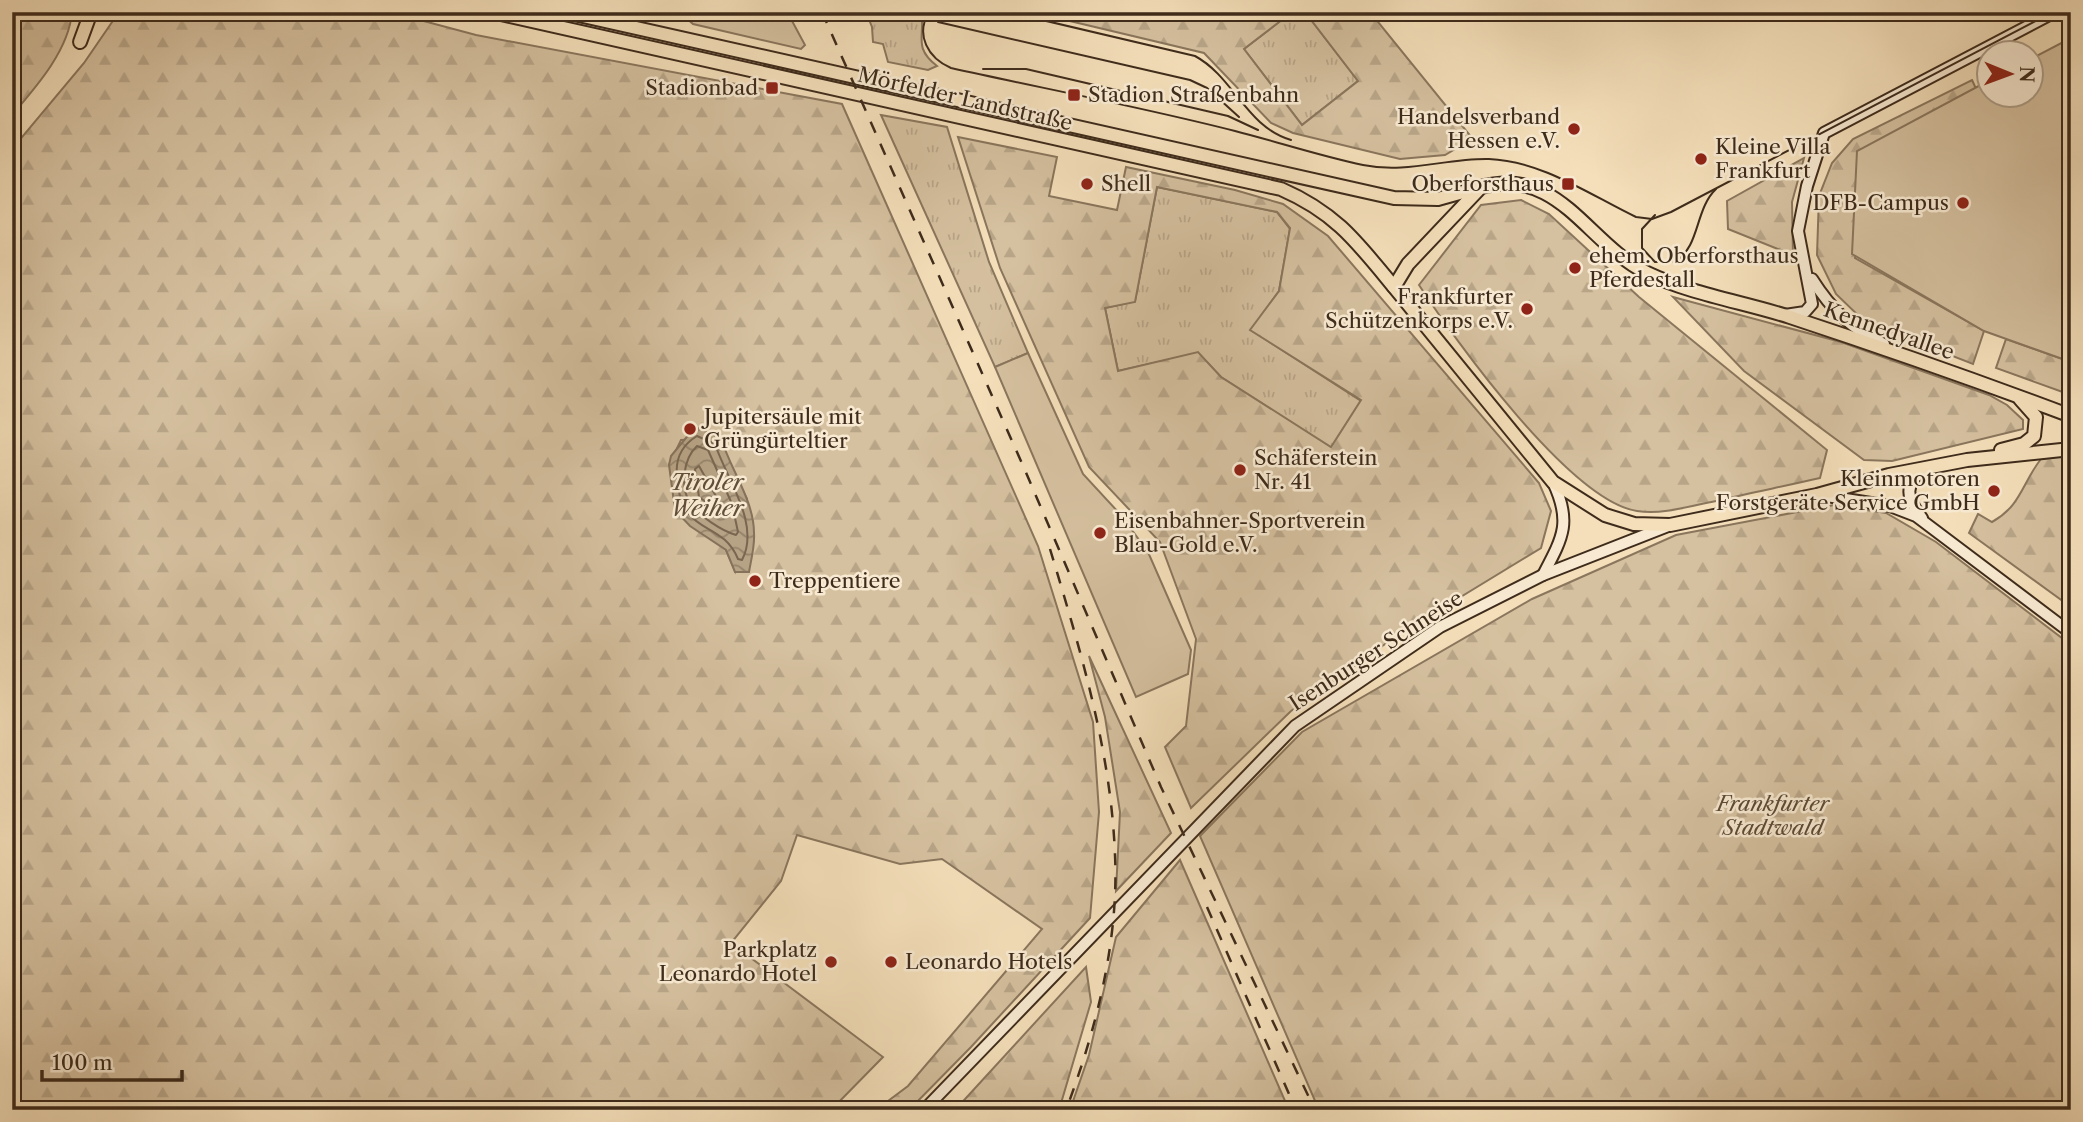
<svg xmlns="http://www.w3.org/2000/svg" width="2083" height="1122" font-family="'Libre Caslon Text',serif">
<defs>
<pattern id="grass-tufts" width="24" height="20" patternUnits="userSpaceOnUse" patternTransform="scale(1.75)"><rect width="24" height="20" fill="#d5c09f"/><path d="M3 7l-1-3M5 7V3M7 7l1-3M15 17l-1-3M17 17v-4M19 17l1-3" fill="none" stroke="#b8a588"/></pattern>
<pattern id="forest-firs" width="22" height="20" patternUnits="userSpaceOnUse" patternTransform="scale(1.75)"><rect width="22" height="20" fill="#d5c09f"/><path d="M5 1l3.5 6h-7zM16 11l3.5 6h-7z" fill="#b8a588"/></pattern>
<pattern id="water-waves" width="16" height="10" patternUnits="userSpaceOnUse" patternTransform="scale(1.75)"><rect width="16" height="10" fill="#b6a284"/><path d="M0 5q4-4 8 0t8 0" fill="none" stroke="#95846b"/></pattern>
</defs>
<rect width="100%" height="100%" fill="#f4dfba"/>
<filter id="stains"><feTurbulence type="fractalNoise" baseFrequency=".00286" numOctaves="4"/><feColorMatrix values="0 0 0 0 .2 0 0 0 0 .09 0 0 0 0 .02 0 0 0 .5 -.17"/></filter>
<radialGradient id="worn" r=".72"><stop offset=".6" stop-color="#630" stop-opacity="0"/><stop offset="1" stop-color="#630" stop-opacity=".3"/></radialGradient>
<g fill="url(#grass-tufts)" stroke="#8a765d" stroke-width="2">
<path d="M866,12H921C926,35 912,47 937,66L928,70L888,62L883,44L873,42L872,27Z"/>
<polygon points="1292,12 1305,12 1358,81 1302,125 1244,49"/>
<polygon points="881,115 947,127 989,262 1028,353 995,367"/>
<polygon points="1157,187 1277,212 1290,229 1279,291 1251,330 1361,401 1331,448 1221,377 1198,353 1118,371 1105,308 1135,301"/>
</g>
<g fill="url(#forest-firs)" stroke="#8a765d" stroke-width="2" fill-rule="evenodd">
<path d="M12,12H72C69,50 36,87 12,115Z"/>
<path d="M119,12H390L476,35L842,104L1038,546L1093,722L1099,812L1090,918L971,1047L909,1110H876L908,1086L1042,929L942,859L900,864L797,835L781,881L731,943L883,1057L831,1110H12V149L84,63ZM721,438L728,462L747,499L735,571L726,550L669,465L681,440Z"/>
<polygon points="1032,12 1292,12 1244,49 1302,125 1358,81 1305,12 1370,12 1477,144 1457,148 1445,155 1400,159 1293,133 1271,123 1204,53"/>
<polygon points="1972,80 1984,106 1878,169 1855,258 1984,331 1973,364 1865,322 1836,294 1817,255 1819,196 1832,163 1853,139"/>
<path d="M958,137L1057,157L1049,196L1117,210L1126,167L1235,190L1283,204L1328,236L1539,483L1551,511L1541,548L1395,637L1291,711L1191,808L1165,747L1186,726L1196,639L1160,542L1089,467L1000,268ZM1157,187L1277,212L1290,228L1279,291L1250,330L1361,400L1331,447L1221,377L1198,352L1118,371L1105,308L1135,302Z"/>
<polygon points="1804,158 1792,202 1793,255 1728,229 1727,201"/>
<path d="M1521,200L1549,214L1639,297L1827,450L1820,478C1785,486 1750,493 1716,501C1690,506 1663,515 1637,511C1571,501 1456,342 1419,285L1481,205Z"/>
<polygon points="1673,297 1841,342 1989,395 2007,405 2023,420 2023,429 1892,461 1864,460 1744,371"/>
<polygon points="2006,339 2071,362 2071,395 1996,368"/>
<path d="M2071,455V607L1969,533L1978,514L1992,522C2021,506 2022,483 2041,459Z"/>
<polygon points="1834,505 1886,513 1936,542 2071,645 2071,1110 1319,1110 1200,836 1302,732 1532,599 1676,535"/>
<polygon points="1089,656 1171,833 1116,891 1120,812 1105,717"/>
<polygon points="1180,860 1289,1110 1070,1110 1089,1055 1116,937"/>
<polygon points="1086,967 1091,1002 1059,1110 955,1110"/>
</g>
<g fill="#d5c09f" stroke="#8a765d" stroke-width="2">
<polygon points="665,12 796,12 791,19 805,45 801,49 693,24 685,17"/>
<polygon points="2071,38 2071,362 1984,331 1852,254 1857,151 1988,81 1988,94 2030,94 2031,59"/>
<polygon points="1028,353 1083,474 1120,514 1148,552 1191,650 1188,674 1136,697 995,367"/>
</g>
<path fill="url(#water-waves)" stroke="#86725a" stroke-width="2" d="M695,427L721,438C730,469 754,500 754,533C755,546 751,560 749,572H735L726,550L690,526L675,510L669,465L671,456Z"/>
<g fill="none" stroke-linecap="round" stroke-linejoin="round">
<g stroke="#7a6650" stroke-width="2">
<path d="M697,436L715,444C726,478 761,524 742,560L738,559C721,518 681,538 677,477C675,459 682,445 697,436Z"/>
<path d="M697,446L708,450L732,504L738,532L736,535C722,531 699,516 690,503C680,487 683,459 697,446Z"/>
<polygon points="699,466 722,507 720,512 699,497 695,469"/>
</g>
<g stroke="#3e2b1b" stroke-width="14">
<g id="secondary">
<path d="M1812,279C1831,309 1851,329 1884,344"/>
<polyline points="1785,315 1805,312 1812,304 1798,231 1807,186 1824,133 2055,12"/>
<polyline points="1820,495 1890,506 1916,516 2071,633"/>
<path d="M1922,518C1907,499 1902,484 1926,468"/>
<path d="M1543,575C1563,537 1572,522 1553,482"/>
<polyline points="924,1110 1295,726 1440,627 1543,575 1668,526"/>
</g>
</g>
<g stroke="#3e2b1b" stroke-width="16">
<g id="primary">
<path d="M2071,416C1978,381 1884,348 1790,317C1743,302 1691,294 1647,273C1586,243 1560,166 1481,187L1408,264L1394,287L1553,482L1605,515L1634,524L1670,525L1817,495L1889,475L1967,460L2071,449"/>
<polyline points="2001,450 2024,444 2034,436 2036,417 2020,399"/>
</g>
</g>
<g stroke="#3e2b1b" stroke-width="16">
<g id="trunk">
<path d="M492,12L1281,189C1336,213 1357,242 1394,287"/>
<polyline points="565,12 1394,198 1438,199 1481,187"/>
<polyline points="80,42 91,12"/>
</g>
</g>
<use href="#secondary" stroke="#f8ead2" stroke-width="10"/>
<use href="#primary" stroke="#f4dfba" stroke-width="12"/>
<use href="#trunk" stroke="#f4dfba" stroke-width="12"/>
<g stroke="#3e2b1b" stroke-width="2">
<path d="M929,12C915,35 928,58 951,68C1046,89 1141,107 1235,131C1278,142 1320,156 1363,165C1407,174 1446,158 1489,159C1542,161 1590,195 1636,217L1652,219L1671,212L2053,12"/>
<path d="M1008,12L1195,56C1234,77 1246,127 1291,140"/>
<polyline points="938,22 1190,80 1207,88 1239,117"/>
<polyline points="983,69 1026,69 1228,116 1258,130"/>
<path d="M1655,215L1642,229V248L1655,262L1676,261C1700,246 1695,209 1716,189"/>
</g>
<g stroke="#3e2b1b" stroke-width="2.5" stroke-dasharray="12 12" stroke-linecap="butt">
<polyline points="822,12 1024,468 1161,787 1315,1110"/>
<path d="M1050,549C1080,649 1111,750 1115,855C1119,941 1096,1030 1066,1110"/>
<polyline points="1207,907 1296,1110"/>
</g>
</g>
<g fill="#8f2418" stroke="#f8ead2" stroke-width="2.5">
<rect x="765" y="81" width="14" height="14" rx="3.5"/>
<rect x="1067" y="88" width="14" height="14" rx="3.5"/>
<circle cx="1574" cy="129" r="7"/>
<circle cx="1701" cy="159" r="7"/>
<circle cx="1087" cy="184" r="7"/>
<rect x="1561" y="177" width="14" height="14" rx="3.5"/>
<circle cx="1963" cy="203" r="7"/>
<circle cx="1575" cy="268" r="7"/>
<circle cx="1527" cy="309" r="7"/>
<circle cx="690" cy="429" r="7"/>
<circle cx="1240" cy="470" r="7"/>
<circle cx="1994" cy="491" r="7"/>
<circle cx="1100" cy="533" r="7"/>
<circle cx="755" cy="581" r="7"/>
<circle cx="831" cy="962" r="7"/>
<circle cx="891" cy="962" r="7"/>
</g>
<g text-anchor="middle" stroke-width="5" stroke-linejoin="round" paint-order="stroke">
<g font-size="21" fill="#3e2b1b" stroke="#f8ead2" text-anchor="start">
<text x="758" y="95" text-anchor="end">Stadionbad</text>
<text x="1088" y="102">Stadion Straßenbahn</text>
<text x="1560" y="124" text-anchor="end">Handelsverband<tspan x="1560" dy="24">Hessen e.V.</tspan></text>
<text x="1715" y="154">Kleine Villa<tspan x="1715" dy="24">Frankfurt</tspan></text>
<text x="1101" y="191">Shell</text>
<text x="1554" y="191" text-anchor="end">Oberforsthaus</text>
<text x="1949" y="210" text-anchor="end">DFB-Campus</text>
<text x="1589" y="263">ehem. Oberforsthaus<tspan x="1589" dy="24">Pferdestall</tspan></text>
<text x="1513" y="304" text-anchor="end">Frankfurter<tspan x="1513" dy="24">Schützenkorps e.V.</tspan></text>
<text x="704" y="424">Jupitersäule mit<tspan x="704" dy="24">Grüngürteltier</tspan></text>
<text x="1254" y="465">Schäferstein<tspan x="1254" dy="24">Nr. 41</tspan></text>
<text x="1980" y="486" text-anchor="end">Kleinmotoren<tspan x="1980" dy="24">Forstgeräte Service GmbH</tspan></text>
<text x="1114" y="528">Eisenbahner-Sportverein<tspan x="1114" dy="24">Blau-Gold e.V.</tspan></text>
<text x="769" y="588">Treppentiere</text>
<text x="817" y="957" text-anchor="end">Parkplatz<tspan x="817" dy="24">Leonardo Hotel</tspan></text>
<text x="905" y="969">Leonardo Hotels</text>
</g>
<g font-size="21" fill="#3e2b1b" stroke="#f8ead2">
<text transform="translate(965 99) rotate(13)" y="7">Mörfelder Landstraße</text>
<text transform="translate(1889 331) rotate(19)" y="7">Kennedyallee</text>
<text transform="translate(1376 651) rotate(-33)" y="7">Isenburger Schneise</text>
</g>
<g font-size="21" font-style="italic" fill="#5c4935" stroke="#f8ead2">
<text x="1773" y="811">Frankfurter<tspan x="1773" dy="24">Stadtwald</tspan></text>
</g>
<g font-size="23" font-style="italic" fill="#624f3a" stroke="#f8ead2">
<text x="707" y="490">Tiroler<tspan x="707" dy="26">Weiher</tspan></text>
</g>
</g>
<rect width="2083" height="1122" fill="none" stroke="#f4dfba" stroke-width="42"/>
<rect x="14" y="14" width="2055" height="1094" fill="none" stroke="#3e2b1b" stroke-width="3.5"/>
<rect x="21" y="21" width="2041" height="1080" fill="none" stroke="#3e2b1b" stroke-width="2"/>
<g transform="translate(2010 74) rotate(91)"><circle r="33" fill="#f8ead2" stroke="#ae9e89" stroke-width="2"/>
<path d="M0-5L12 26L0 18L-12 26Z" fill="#8f2418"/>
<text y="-10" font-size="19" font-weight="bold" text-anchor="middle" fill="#3e2b1b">N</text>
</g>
<path d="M42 1070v10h140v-10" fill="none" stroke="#3e2b1b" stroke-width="3.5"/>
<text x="52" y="1070" font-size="21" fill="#3e2b1b" stroke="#f8ead2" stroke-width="5" paint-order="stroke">100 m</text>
<rect width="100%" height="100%" filter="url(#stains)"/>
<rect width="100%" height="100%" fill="url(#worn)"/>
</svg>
